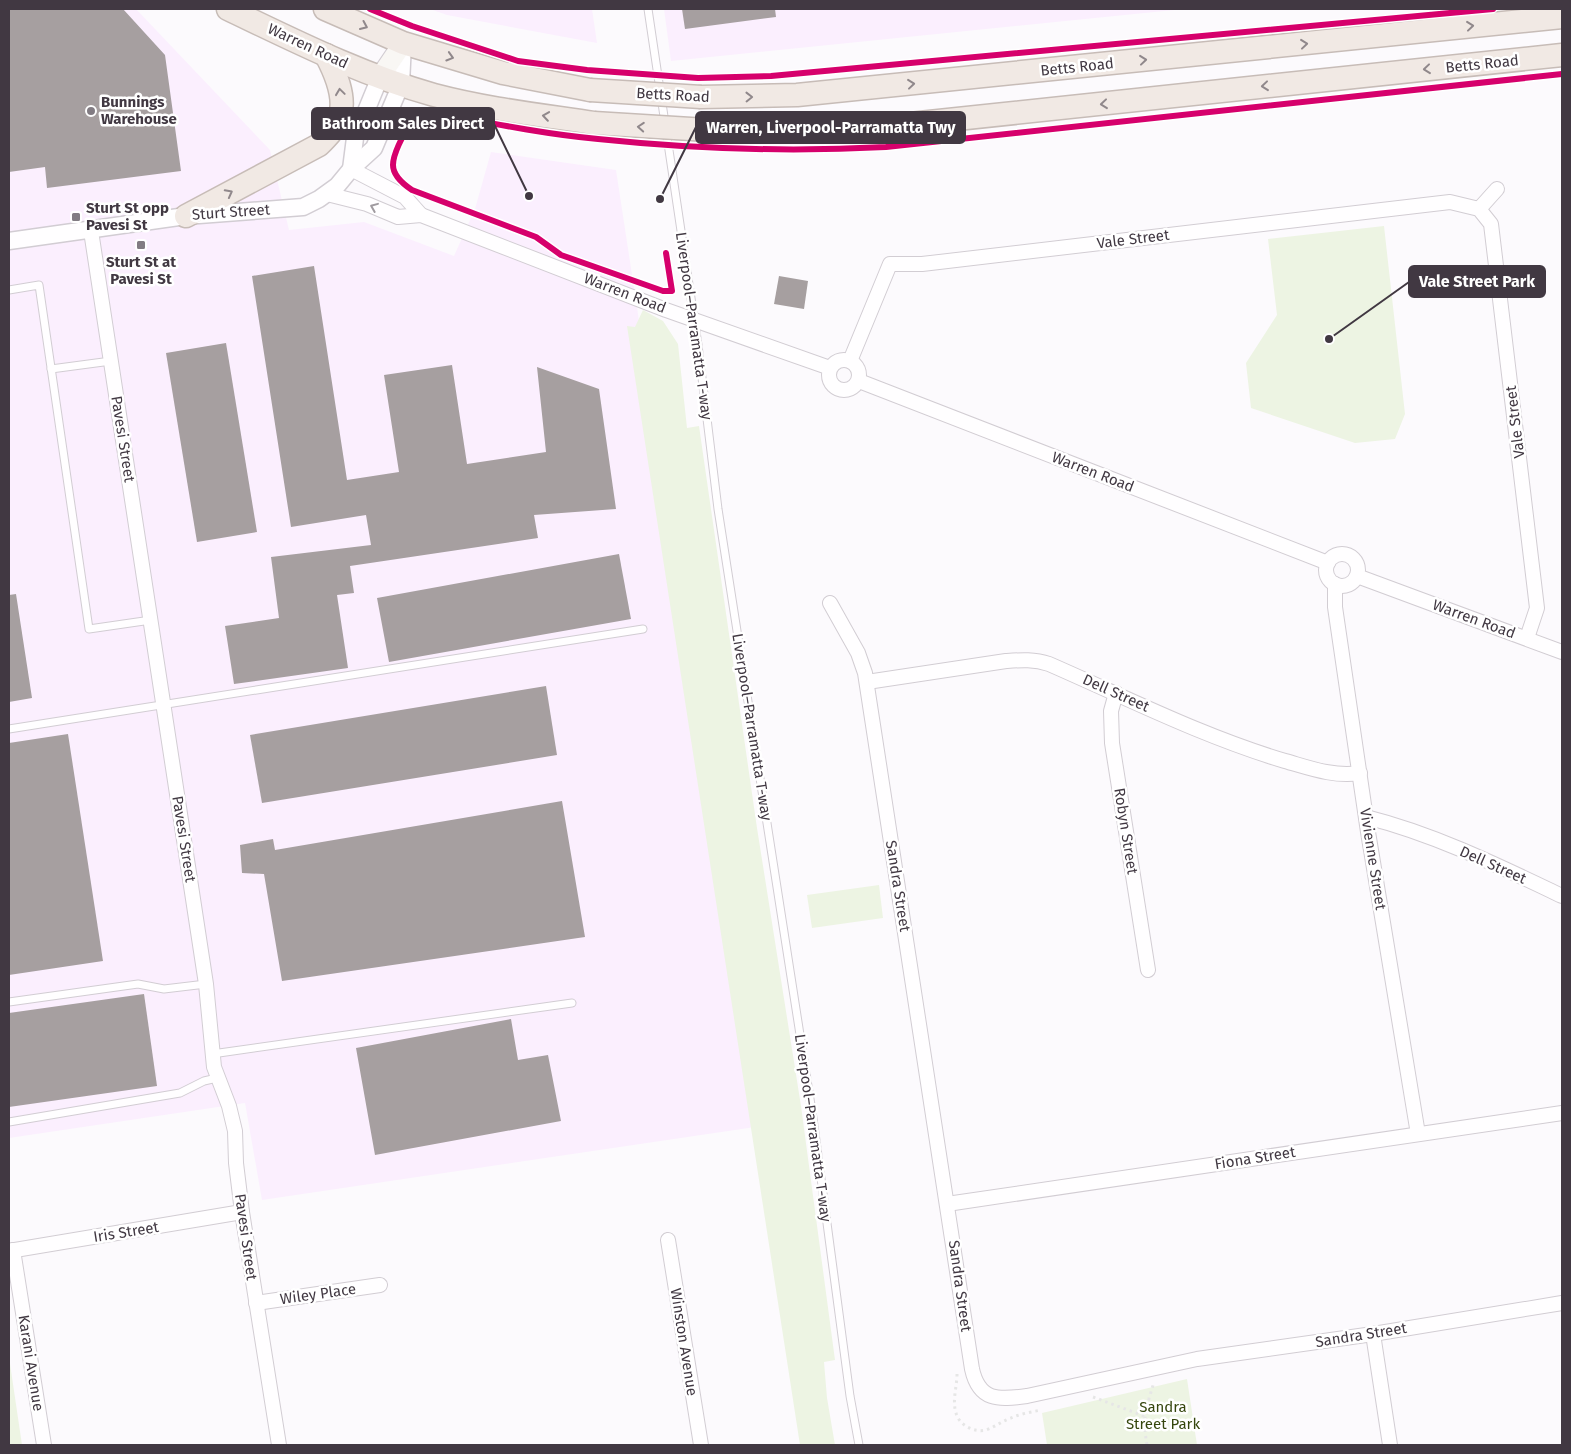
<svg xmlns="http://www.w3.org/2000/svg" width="1571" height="1454" font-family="'Fira Sans',sans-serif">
<rect width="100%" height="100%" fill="#fcfafd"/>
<g fill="#fbeffe">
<polygon points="9,9 136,9 270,150 289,230 364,222 454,256 475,209 491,152 616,170 762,1126 262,1200 245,1103 9,1138"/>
<polygon points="430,9 592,9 597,43 447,15"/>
<polygon points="664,9 1184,9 671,61"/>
</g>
<g fill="#edf4e3">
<polygon points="1384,226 1405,414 1395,439 1355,443 1251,408 1246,363 1277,315 1268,239"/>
<polygon points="643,310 663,321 678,344 687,428 699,426 757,828 801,1106 835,1360 824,1362 827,1398 835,1445 800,1445 627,326 635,327"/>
<polygon points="879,885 883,918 812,928 807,895"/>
<polygon points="9,1357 22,1445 9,1445"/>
<polygon points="1187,1379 1197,1445 1047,1445 1042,1413"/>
</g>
<g fill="#a69fa0">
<polygon points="9,9 123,9 165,55 181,171 47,188 45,167 9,172"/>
<polygon points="682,9 775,9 776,17 685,29"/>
<polygon points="314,266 347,480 399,472 384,375 452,365 467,464 546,452 537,367 599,389 616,509 534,515 538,538 350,566 354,593 337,595 348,668 234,684 225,626 279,618 271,557 371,545 366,515 291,527 252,276"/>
<polygon points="779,276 808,281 804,309 774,304"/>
<polygon points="226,343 257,532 197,542 166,353"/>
<polygon points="619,554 631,619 389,662 377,598"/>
<polygon points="16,594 32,698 9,702 9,595"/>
<polygon points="546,686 557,755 262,803 250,735"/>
<polygon points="68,734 103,961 9,975 9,743"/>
<polygon points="562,801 585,937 282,981 264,874 242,873 240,845 273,839 275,850"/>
<polygon points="144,994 157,1086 9,1107 9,1013"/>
<polygon points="511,1019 518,1060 548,1055 561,1121 375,1155 356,1048"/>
</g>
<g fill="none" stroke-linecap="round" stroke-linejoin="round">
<g stroke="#d2cdd3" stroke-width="9">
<g id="service">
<polyline points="648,9 698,345 718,509 813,1118 850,1396 859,1445"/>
<polyline points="9,290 39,285 89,629 151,620"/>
<polyline points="51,369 111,361"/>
<polyline points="9,729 643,629"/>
<polyline points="9,1002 138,984 164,989 206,984"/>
<polyline points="212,1054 572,1003"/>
<polyline points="9,1122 180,1093 204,1081 217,1078"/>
</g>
</g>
<g stroke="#d2cdd3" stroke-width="16">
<g id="minor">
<polyline points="351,169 405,197 421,215"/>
<polyline points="327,194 367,204 398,217 421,215 666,310 830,368"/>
<polyline points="1479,209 1497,189"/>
<polyline points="91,231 206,984 214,1067 229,1106 235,1131 236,1163 242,1212 279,1445"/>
<circle cx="844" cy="375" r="15"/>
<polyline points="850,361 890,264 922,264 1450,202 1479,209 1491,224 1537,608 1527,638"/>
<polyline points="859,381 1328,563"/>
<circle cx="1342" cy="570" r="16"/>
<polyline points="1357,576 1562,652"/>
<polyline points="1335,584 1335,607 1368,832 1418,1134"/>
<path d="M830,603L858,653L865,673L972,1369C979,1401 998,1400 1027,1396L1197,1359L1373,1334L1562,1303"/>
<path d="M867,682L1006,661C1021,660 1034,659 1049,664C1127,698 1204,737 1285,761C1310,768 1333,777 1360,773"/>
<polyline points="1116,693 1111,711 1112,743 1148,970"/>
<path d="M1366,817C1434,834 1499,866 1562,896"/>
<polyline points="947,1204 1562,1113"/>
<polyline points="668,1240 701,1445"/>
<polyline points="13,1250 44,1445"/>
<polyline points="9,1251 242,1212"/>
<polyline points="256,1303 380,1285"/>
<polyline points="1373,1334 1390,1445"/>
</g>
</g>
<g stroke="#d2cdd3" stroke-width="19">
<g id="tertiary">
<polyline points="351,169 355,138 380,77"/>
<polyline points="9,241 186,216 303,207 319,199 337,186 351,169 374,148 401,84 403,43"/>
</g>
</g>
<g stroke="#d2cdd3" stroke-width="21">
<polyline id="secondary" points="380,77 403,43"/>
</g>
<g stroke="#c7bcb7" stroke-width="25">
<g id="trunk">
<path d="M228,9C295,41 362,75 434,95C487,109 541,115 594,123"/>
<polyline points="325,9 403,43 503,73 590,90"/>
<polyline points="701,97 797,95 1562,17"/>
<polyline points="707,130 799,131 891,126 1562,55"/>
<path d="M186,216L319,145C327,137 337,127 340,116C346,96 335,72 326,55"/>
</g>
</g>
<g stroke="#e6e6e6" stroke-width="3" stroke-dasharray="2.5 4" stroke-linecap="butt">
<path d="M957,1374C957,1387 952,1400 956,1413C959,1425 974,1433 986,1430C995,1427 1002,1421 1011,1418C1020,1414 1031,1412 1041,1410"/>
<polyline points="1093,1397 1144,1416"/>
<path d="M1147,1445C1142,1417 1146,1409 1154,1382"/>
</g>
<use href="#service" stroke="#fffeff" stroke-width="7"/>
<use href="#minor" stroke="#fffeff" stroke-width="14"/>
<use href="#tertiary" stroke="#fffeff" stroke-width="16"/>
<use href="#secondary" stroke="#f9f7f4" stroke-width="19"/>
<use href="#trunk" stroke="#f1e9e4" stroke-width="22"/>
<g stroke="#c7bcb7" stroke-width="25" stroke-linecap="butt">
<g id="trunk-bridge">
<polyline points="590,90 701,97"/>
<polyline points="594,123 707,130"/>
</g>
</g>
<use href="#trunk-bridge" stroke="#f1e9e4" stroke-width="22"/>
<g stroke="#fff" stroke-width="9">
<g id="cycleway">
<polyline points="370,9 412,26 518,61 587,70 698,78 771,76 1493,9"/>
<path d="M666,253L672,291H663L561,255L536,237L412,190C403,184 393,176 393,165C393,151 409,125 416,114L437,113C490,123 544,134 598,139C693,149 790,152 886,147L1562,74"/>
</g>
</g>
<use href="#cycleway" stroke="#d6006c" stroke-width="6"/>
</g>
<defs><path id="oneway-chevron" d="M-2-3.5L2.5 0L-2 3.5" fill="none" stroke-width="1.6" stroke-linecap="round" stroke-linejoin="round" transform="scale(1.25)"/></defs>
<g stroke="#90888b">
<use href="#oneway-chevron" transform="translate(364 26) rotate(24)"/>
<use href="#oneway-chevron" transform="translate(1470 26) rotate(-6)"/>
<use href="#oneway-chevron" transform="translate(1304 44) rotate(-6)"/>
<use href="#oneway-chevron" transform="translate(450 57) rotate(17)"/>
<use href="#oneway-chevron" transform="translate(1143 60) rotate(-6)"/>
<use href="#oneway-chevron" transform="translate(1427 69) rotate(174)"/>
<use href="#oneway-chevron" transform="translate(911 84) rotate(-6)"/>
<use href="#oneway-chevron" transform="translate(1265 86) rotate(174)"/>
<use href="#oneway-chevron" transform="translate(340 92) rotate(-98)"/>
<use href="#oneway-chevron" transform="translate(749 97) rotate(-1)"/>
<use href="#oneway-chevron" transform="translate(1104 104) rotate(174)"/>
<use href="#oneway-chevron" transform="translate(546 116) rotate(-172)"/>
<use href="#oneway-chevron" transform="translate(641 127) rotate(-176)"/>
<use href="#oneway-chevron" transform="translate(229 193) rotate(-28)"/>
</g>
<use stroke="#a09ba0" href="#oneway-chevron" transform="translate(374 207) rotate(-158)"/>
<g fill="#827c83" stroke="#fff" stroke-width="2">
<circle cx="91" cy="111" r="5"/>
<rect x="71" y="212" width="10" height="10" rx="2.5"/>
<rect x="136" y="240" width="10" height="10" rx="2.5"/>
</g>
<g text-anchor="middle" stroke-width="5" stroke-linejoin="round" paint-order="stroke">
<g font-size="15" fill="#413842" stroke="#fff">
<text transform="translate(308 46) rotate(25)" y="5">Warren Road</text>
<text transform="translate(1482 64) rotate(-6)" y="5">Betts Road</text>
<text transform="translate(1077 67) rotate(-6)" y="5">Betts Road</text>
<text transform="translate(673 95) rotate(3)" y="5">Betts Road</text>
<text transform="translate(231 212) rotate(-4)" y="5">Sturt Street</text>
<text transform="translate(1133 239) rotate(-7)" y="5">Vale Street</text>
<text transform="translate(625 293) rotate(21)" y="5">Warren Road</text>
<text transform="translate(694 326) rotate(82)" y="5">Liverpool–Parramatta T-way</text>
<text transform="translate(1515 422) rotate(-97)" y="5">Vale Street</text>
<text transform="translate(123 439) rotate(81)" y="5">Pavesi Street</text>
<text transform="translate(1093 472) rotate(21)" y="5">Warren Road</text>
<text transform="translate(1474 619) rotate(20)" y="5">Warren Road</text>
<text transform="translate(1116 693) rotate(24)" y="5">Dell Street</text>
<text transform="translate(752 727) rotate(81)" y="5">Liverpool–Parramatta T-way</text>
<text transform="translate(1126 831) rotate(81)" y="5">Robyn Street</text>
<text transform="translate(184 839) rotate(81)" y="5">Pavesi Street</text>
<text transform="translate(1373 859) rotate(81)" y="5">Vivienne Street</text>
<text transform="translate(1493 865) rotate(24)" y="5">Dell Street</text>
<text transform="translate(898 886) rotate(81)" y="5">Sandra Street</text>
<text transform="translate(813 1128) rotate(82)" y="5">Liverpool–Parramatta T-way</text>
<text transform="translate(1255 1158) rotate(-9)" y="5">Fiona Street</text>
<text transform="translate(126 1232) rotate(-9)" y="5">Iris Street</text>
<text transform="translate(246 1237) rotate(82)" y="5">Pavesi Street</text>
<text transform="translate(960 1286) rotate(82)" y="5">Sandra Street</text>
<text transform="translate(318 1294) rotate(-8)" y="5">Wiley Place</text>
<text transform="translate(1361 1335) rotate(-9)" y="5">Sandra Street</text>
<text transform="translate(684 1342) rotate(81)" y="5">Winston Avenue</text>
<text transform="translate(31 1363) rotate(81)" y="5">Karani Avenue</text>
</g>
<g font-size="15" font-weight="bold" fill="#413842" stroke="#fff" text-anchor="start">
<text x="101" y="107">Bunnings<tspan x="101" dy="17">Warehouse</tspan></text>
<text x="86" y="213">Sturt St opp<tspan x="86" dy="17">Pavesi St</tspan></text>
<text x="141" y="267" text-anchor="middle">Sturt St at<tspan x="141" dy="17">Pavesi St</tspan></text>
</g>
<g font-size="15" fill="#35460d" stroke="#fff">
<text x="1163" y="1412">Sandra<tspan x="1163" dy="17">Street Park</tspan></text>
</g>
</g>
<path fill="none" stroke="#413842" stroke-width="2" d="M529 196L494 124M660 199L696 127M1329 339L1409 282"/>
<g fill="#413842" stroke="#fff" stroke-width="2">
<circle cx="529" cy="196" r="5"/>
<circle cx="660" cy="199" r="5"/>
<circle cx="1329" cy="339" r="5"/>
</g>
<g fill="#413842" stroke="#413842" stroke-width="2">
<rect x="312" y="108" width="182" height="31" rx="5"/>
<rect x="696" y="112" width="269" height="31" rx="5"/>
<rect x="1409" y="266" width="136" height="31" rx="5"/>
</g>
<g font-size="16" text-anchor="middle" font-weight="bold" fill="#fff">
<text x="403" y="129">Bathroom Sales Direct</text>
<text x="831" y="133">Warren, Liverpool-Parramatta Twy</text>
<text x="1477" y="287">Vale Street Park</text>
</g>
<rect width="1571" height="1454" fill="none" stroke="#413842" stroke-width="20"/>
</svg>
